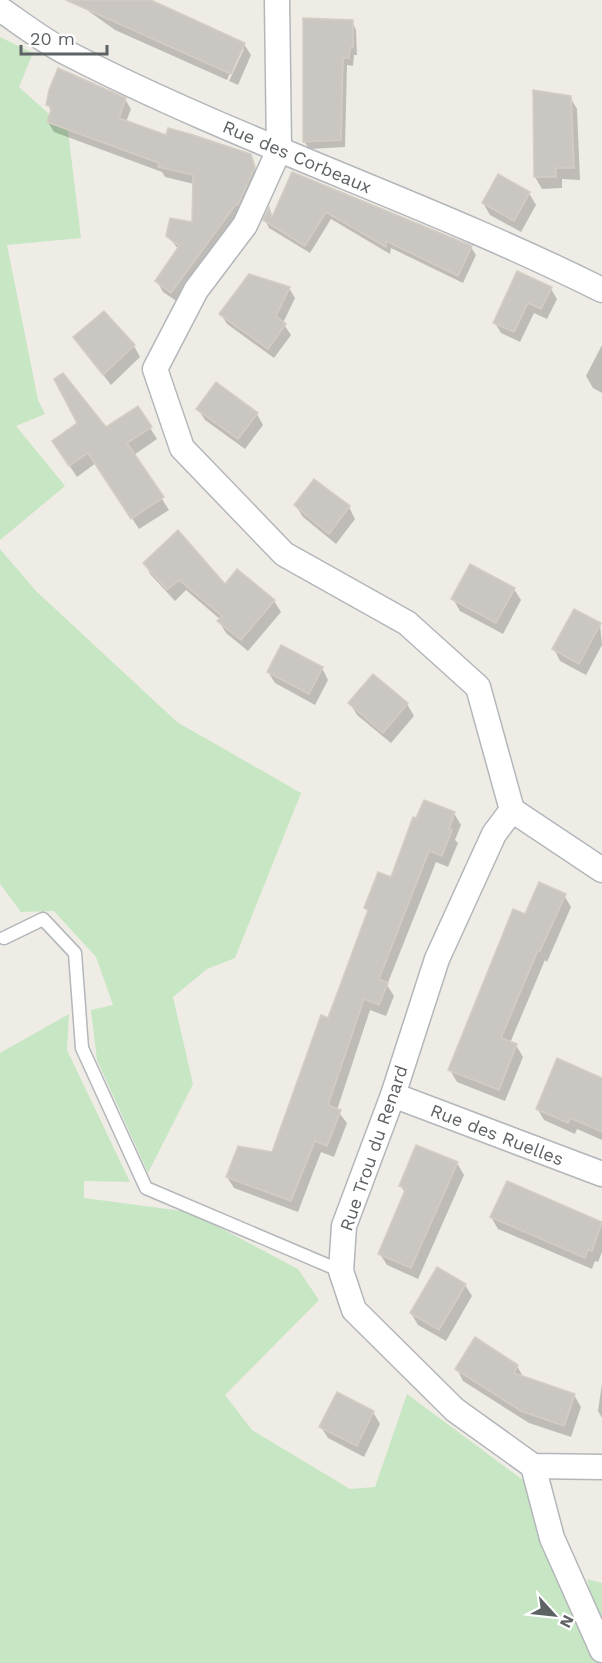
<svg xmlns="http://www.w3.org/2000/svg" width="602" height="1663" font-family="'Work Sans',sans-serif">
<rect width="100%" height="100%" fill="#efece6"/>
<g fill="#c7e6c3">
<polygon points="0,37 33,53 19,87 68,131 81,238 7,245 38,400 45,414 16,426 65,486 0,540"/>
<polygon points="0,549 36,591 177,722 301,793 235,958 207,969 173,997 193,1084 148,1173 97,1060 91,1010 113,1005 96,957 54,911 21,912 0,884"/>
<polygon points="69,1014 67,1050 130,1182 84,1181 84,1198 190,1212 298,1269 319,1300 225,1395 252,1430 350,1489 375,1487 407,1394 527,1483 602,1663 0,1663 0,1053"/>
<polygon points="587,1579 602,1583 602,1647"/>
</g>
<g fill="#0003">
<polygon points="73,0 147,0 244,44 251,55 238,85 229,81 244,49 241,49 227,80 115,30"/>
<polygon points="352,21 356,30 357,55 354,55 353,66 347,65 345,147 309,149 304,141"/>
<polygon points="570,97 577,109 580,180 562,179 562,188 542,189 535,177"/>
<polygon points="125,99 131,109 126,122 167,137 250,156 260,179 244,214 178,302 163,292 157,281 179,250 168,236 193,224 194,184 165,177 162,172 54,132 48,122 52,112 48,105"/>
<polygon points="293,174 471,247 476,255 463,283 391,248 390,254 331,219 310,253 269,228 265,220 269,210 273,218"/>
<polygon points="529,193 536,205 521,232 490,215 483,203"/>
<polygon points="289,288 295,298 283,323 291,335 274,358 227,324 221,314"/>
<polygon points="551,289 557,299 547,319 534,313 520,342 501,333 495,323"/>
<polygon points="75,338 134,346 140,357 111,385"/>
<polygon points="602,345 602,393 593,388 586,376"/>
<polygon points="198,409 257,414 263,425 245,449 205,420"/>
<polygon points="150,428 157,439 134,455 169,510 139,529 96,463 77,477 61,453"/>
<polygon points="296,506 349,507 355,519 336,544 303,517"/>
<polygon points="144,563 274,601 281,612 248,651 226,633 219,621 221,620 186,590 175,601 151,575"/>
<polygon points="514,589 521,600 503,634 460,611 453,599"/>
<polygon points="600,624 602,645 586,675 560,661 554,649"/>
<polygon points="322,668 328,680 315,705 275,683 268,672"/>
<polygon points="350,703 407,704 414,716 391,743 357,715"/>
<polygon points="454,813 461,825 455,840 458,843 448,867 436,862 387,985 394,996 386,1016 370,1010 337,1110 347,1123 334,1157 321,1152 298,1212 234,1188 227,1177 273,1154 369,913 365,908"/>
<polygon points="564,895 571,907 547,962 545,960 510,1043 516,1045 523,1057 505,1101 457,1082 450,1070 525,916"/>
<polygon points="602,1080 602,1140 577,1129 575,1134 544,1120 537,1108"/>
<polygon points="457,1163 464,1175 418,1279 387,1265 380,1254 405,1193 401,1186"/>
<polygon points="508,1183 602,1224 602,1252 598,1262 595,1261 592,1269 498,1229 491,1217"/>
<polygon points="465,1285 472,1296 446,1341 418,1325 411,1313"/>
<polygon points="517,1366 524,1378 574,1395 581,1407 571,1437 529,1423 463,1381 457,1369"/>
<polygon points="602,1383 602,1418 598,1411"/>
<polygon points="373,1412 380,1424 364,1457 328,1438 321,1427"/>
</g>
<g fill="#cac7c2" stroke="#d4cdc4" stroke-width="1.5">
<polygon points="66,0 151,0 245,43 231,74"/>
<polygon points="303,18 353,20 353,47 350,48 349,58 343,58 341,140 303,142"/>
<polygon points="58,68 126,98 119,118 166,135 168,128 190,134 251,154 255,167 238,205 236,204 171,293 155,281 179,246 166,236 170,218 192,222 193,175 158,167 159,163 47,122 52,107 46,105 49,90"/>
<polygon points="533,90 571,96 574,168 556,168 556,177 534,177"/>
<polygon points="292,172 472,246 458,276 386,241 386,247 326,212 305,246 263,220 269,207 272,217"/>
<polygon points="498,174 530,192 514,221 482,203"/>
<polygon points="517,271 552,287 541,309 528,303 514,332 493,323"/>
<polygon points="249,274 290,287 276,316 286,324 268,349 219,314"/>
<polygon points="104,311 135,345 103,375 73,337"/>
<polygon points="63,373 106,427 138,406 152,427 127,443 164,497 131,519 88,453 69,466 52,441 77,423 54,379"/>
<polygon points="216,382 258,413 238,439 196,409"/>
<polygon points="314,479 350,506 329,534 294,505"/>
<polygon points="178,530 225,584 237,569 275,600 241,640 217,621 222,616 179,580 167,590 143,563"/>
<polygon points="470,564 515,588 496,623 451,599"/>
<polygon points="574,609 601,623 579,664 552,649"/>
<polygon points="281,645 323,667 309,694 267,672"/>
<polygon points="373,674 408,703 383,733 348,703"/>
<polygon points="424,800 455,812 449,829 452,830 442,856 429,851 379,979 388,983 379,1005 364,999 328,1105 341,1110 327,1146 315,1141 291,1201 226,1177 238,1146 272,1152 321,1015 328,1018 368,910 364,908 378,872 391,877 413,817 416,818"/>
<polygon points="539,882 566,894 540,951 538,950 501,1038 517,1044 499,1090 448,1070 513,909 525,914"/>
<polygon points="557,1058 602,1078 602,1132 570,1118 568,1123 536,1109"/>
<polygon points="416,1145 458,1162 411,1268 378,1254 406,1188 399,1186"/>
<polygon points="507,1181 602,1222 592,1251 588,1250 585,1258 490,1217"/>
<polygon points="437,1267 466,1284 439,1330 410,1313"/>
<polygon points="475,1337 518,1365 514,1373 575,1394 564,1426 521,1411 455,1369"/>
<polygon points="337,1392 374,1411 357,1446 319,1427"/>
</g>
<g fill="none" stroke-linecap="round" stroke-linejoin="round">
<g stroke="#b3b6ba" stroke-width="15">
<polyline id="lane" points="4,938 43,919 75,953 82,1048 146,1188 341,1271"/>
</g>
<g stroke="#b3b6ba" stroke-width="27">
<g id="street">
<polyline points="277,0 279,150 245,225 196,290 155,369 182,448 284,554 407,623 478,687 512,810"/>
<path d="M0,9C22,24 45,42 69,54C242,143 428,203 602,290"/>
<polyline points="602,870 512,810 494,834 437,959 393,1095 344,1226 341,1271 354,1310 455,1410 533,1466 602,1467"/>
<polyline points="393,1095 602,1174"/>
<polyline points="533,1466 552,1538 602,1650"/>
</g>
</g>
<use href="#lane" stroke="#fff" stroke-width="12"/>
<use href="#street" stroke="#fff" stroke-width="24"/>
</g>
<g text-anchor="middle" stroke-width="4.5" stroke-linejoin="round" paint-order="stroke">
<g font-size="18" fill="#5d6265" stroke="#fff">
<text transform="translate(297 157) rotate(23)" y="6">Rue des Corbeaux</text>
<text transform="translate(497 1135) rotate(21)" y="6">Rue des Ruelles</text>
<text transform="translate(374 1148) rotate(-71)" y="6">Rue Trou du Renard</text>
</g>
</g>
<g transform="translate(554 1615) rotate(117)" stroke="#ffffff" stroke-width="4.5" paint-order="stroke">
<path d="M0-4.5L10 22L0 15L-10 22Z" fill="#5d6265"/>
<text y="-9" font-size="16" font-weight="bold" text-anchor="middle" fill="#5d6265">N</text>
</g>
<path d="M21 45v9h86v-9" fill="none" stroke="#5d6265" stroke-width="3"/>
<text x="30" y="45" font-size="18" fill="#5d6265" stroke="#ffffff" stroke-width="4.5" paint-order="stroke">20 m</text>
</svg>
